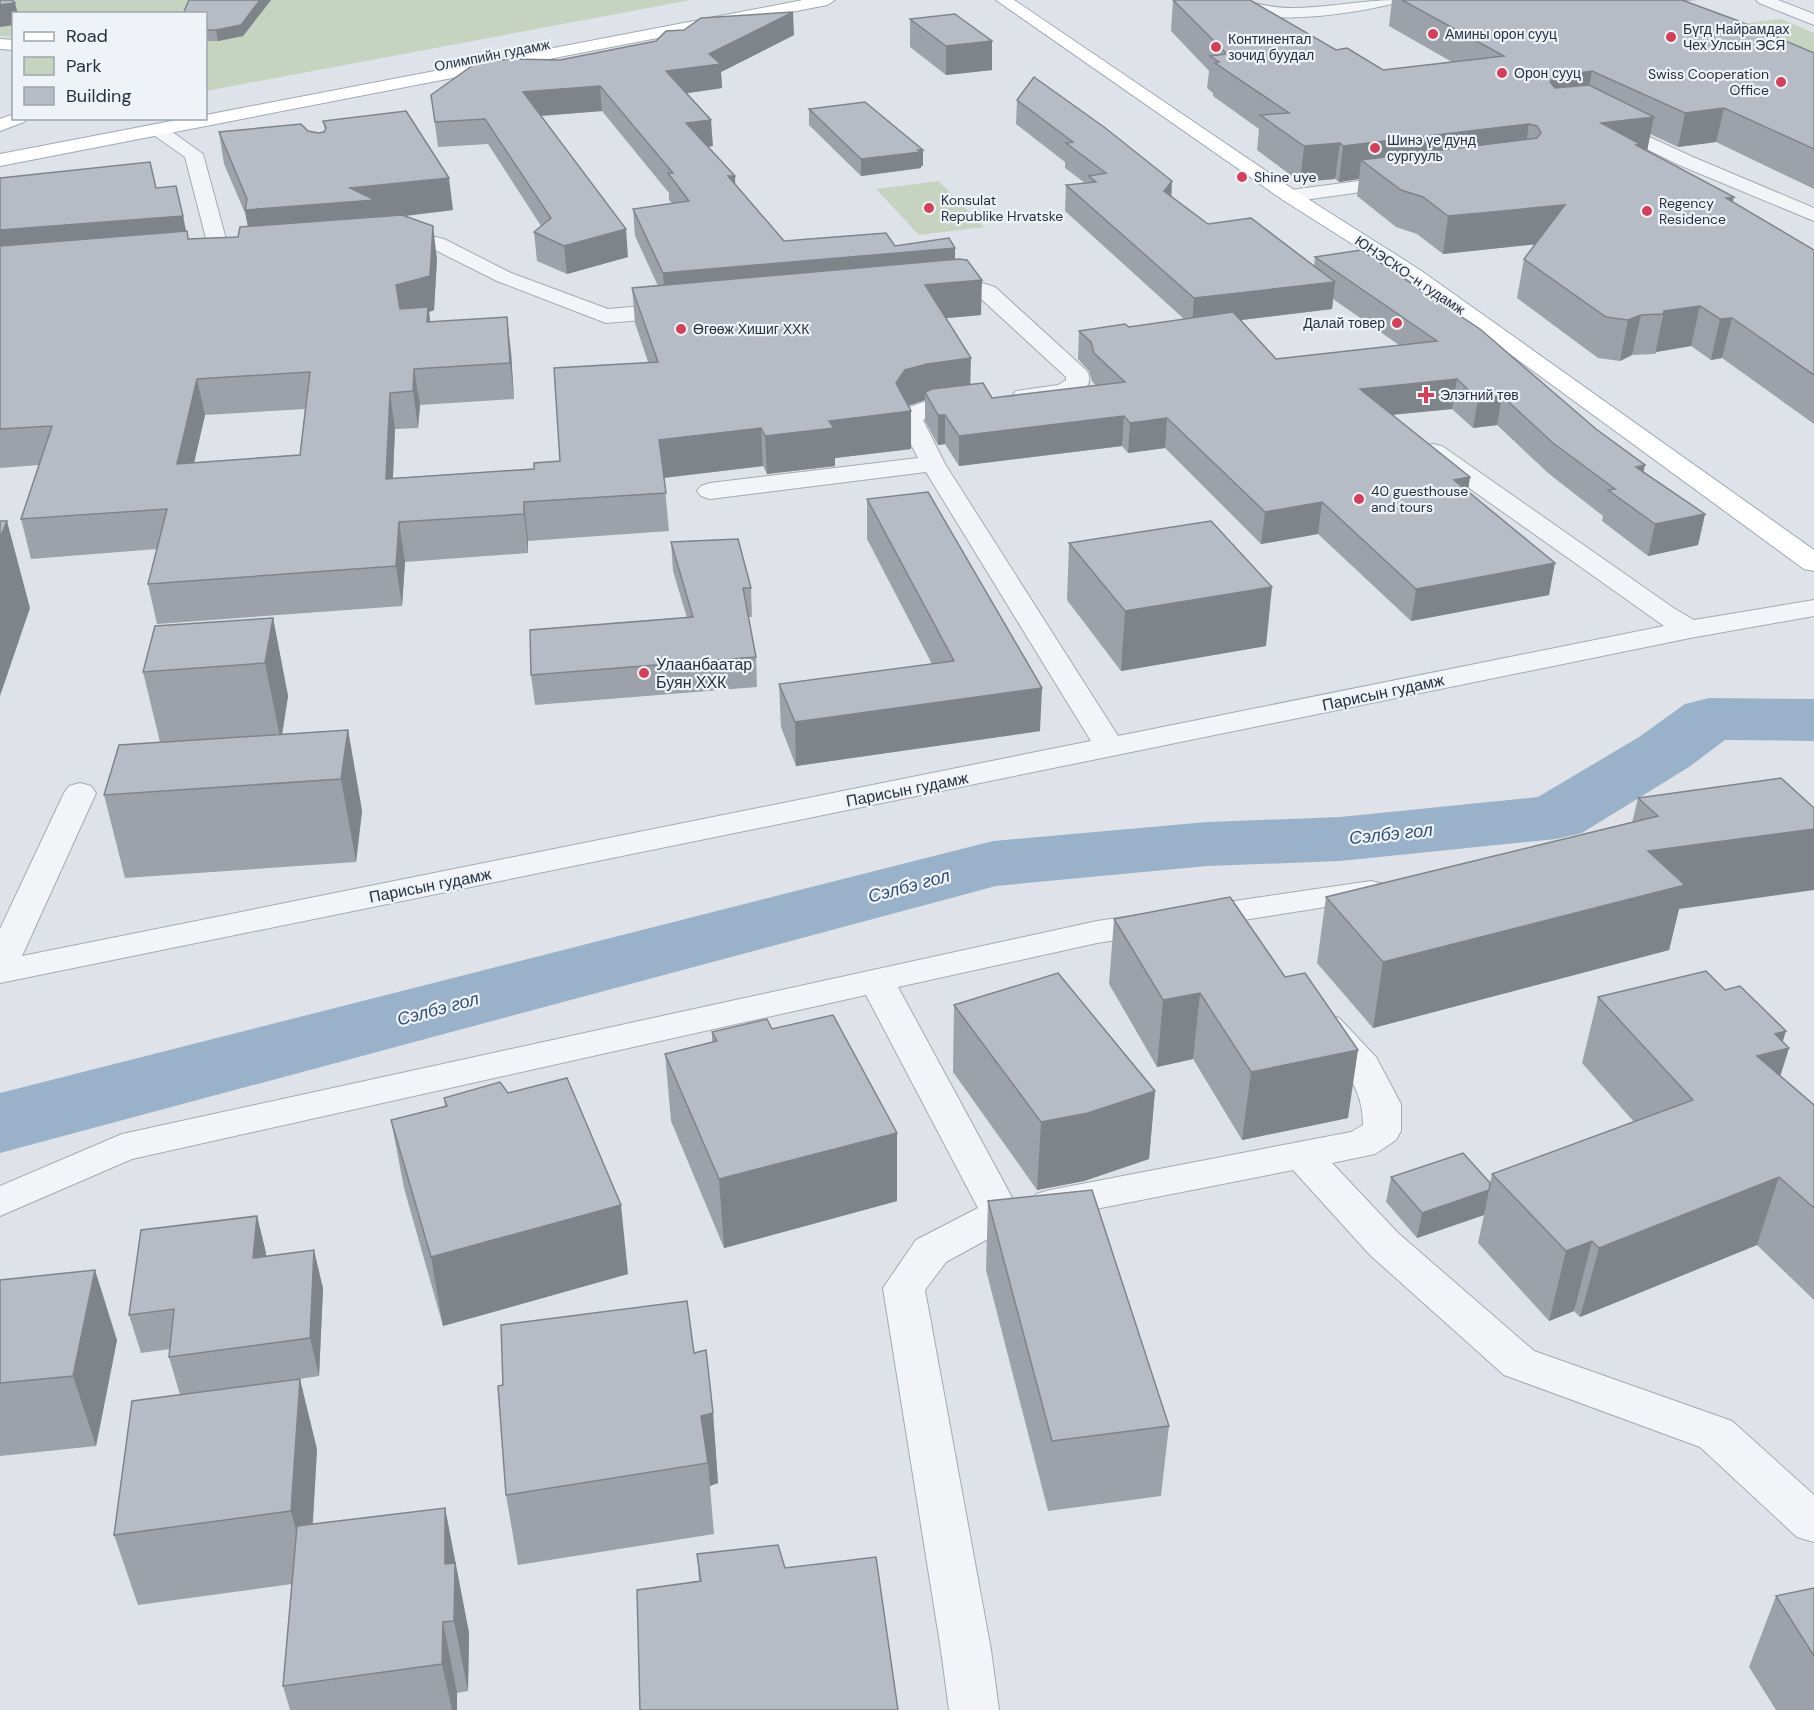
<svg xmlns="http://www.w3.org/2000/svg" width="1814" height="1710" font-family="'DM Sans',sans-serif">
<rect width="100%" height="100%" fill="#dfe3e9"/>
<g fill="#c5d3c0">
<polygon points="0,0 691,0 206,91 206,14 14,14 13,37 0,36"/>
<polygon points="1781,19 1814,33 1814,63 1730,25"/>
<polygon points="939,181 984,227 919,235 876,189"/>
</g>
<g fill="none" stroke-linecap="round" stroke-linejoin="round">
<polygon fill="#9ab2c9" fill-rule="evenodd" points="1709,698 1814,699 1814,741 1725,740 1689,767 1582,833 1556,839 1340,861 1207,866 996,886 0,1153 0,1093 993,841 1207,822 1340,817 1538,797 1639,737 1685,704"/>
<g stroke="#a4aab3" stroke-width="2">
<g id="minor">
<path d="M1225,0C1248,0 1268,8 1290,8C1327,8 1362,0 1399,0L1396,3C1361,12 1251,32 1225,0Z"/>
<polygon points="1756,0 1778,0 1814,14 1814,25 1759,3"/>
<polygon points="1608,118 1693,157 1814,208 1814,221 1679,165 1602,127 1599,123 1602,119"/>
<polygon points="158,125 164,126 203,154 230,254 227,258 220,260 213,258 210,254 185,157 152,134 149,130 152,126"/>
<polygon points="1404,175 1411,177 1414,181 1411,185 1290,202 1283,200 1280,196 1283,192 1290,190"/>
<polygon points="423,234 444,239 511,273 608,309 680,303 688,305 691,310 688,315 680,317 606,323 497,281 431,248 384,245 381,241 384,237"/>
<path d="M957,278L975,281L995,287L1086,370C1106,399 1031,405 1016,401L1012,396L1016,391L1058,385L1066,380V377L979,297C963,288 947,295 929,291L926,286L929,281Z"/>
<path d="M970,396L978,398L982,403L978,408L935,414L923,420L945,464L1118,736L1664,626L1424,456L1421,451L1424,446L1433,444L1442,446L1675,609L1694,620L1814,600V616L1690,638L0,983V929L64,793L69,786L80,783L91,786L96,793L22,956L1091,741L926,472L710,499L701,496L697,491L701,486L710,483L918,458L898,419C913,397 946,399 970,396Z"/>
<polygon points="1371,881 1383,884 1388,891 1383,898 1097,943 898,987 1021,1214 1015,1224 946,1262 925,1290 991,1650 999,1710 949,1710 941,1650 883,1288 916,1240 978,1208 866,995 132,1159 0,1216 0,1186 122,1134 1097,921"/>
<path d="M1326,1014L1339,1018L1376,1057L1401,1104V1131L1396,1140L1375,1154L1332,1163L1398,1233L1534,1351L1732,1421L1814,1495V1542L1797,1537L1700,1447L1504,1375L1370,1255L1293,1170L1050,1218L1036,1214L1030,1204L1036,1194L1050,1190L1351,1132L1363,1125C1363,1075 1332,1063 1308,1026L1313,1018Z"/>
</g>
</g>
<g stroke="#9ea8b5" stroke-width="2">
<g id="major">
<polygon points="803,0 835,0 827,5 0,166 0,154 187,118 206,118 206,115"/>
<polygon points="996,0 1014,0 1297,192 1420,270 1814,550 1814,571 1804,569 1406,278 1283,200"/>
<polygon points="0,39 14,40 14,50 0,49"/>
<polygon points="14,114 14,118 27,118 24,122 0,131 0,119"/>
</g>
</g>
<use href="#minor" fill="#f2f4f7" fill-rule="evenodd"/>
<use href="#major" fill="#fff" fill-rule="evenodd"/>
</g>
<g fill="#9da2aa" fill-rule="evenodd">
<polygon points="189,0 271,0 243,36 218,41 206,41 206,14"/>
<polygon points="1173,0 1336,50 1383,70 1452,62 1389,26 1392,0 1697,0 1685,1 1814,53 1814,189 1716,142 1678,147 1650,134 1647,151 1814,250 1814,424 1722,358 1711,360 1691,346 1656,352 1655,354 1632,355 1620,361 1598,358 1517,298 1524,259 1535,244 1443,254 1417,234 1396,227 1357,196 1359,179 1339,182 1335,179 1300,182 1257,150 1259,129 1213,96 1213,93 1207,88 1209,71 1171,31"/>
<polygon points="910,19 992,41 992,70 946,75 910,47"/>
<path d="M794,35L721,72L722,88L687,93L713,146L708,147L735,176V184L784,241L895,246L955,259L981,315L945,318L971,385L992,398L1096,386L1092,381L1089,371L1078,359L1079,331L1129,327L1184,319L1065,211L1066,185L1085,183L1065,168V162L1016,124L1017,100L1171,196L1208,224L1314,266L1315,257L1644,472L1705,514L1698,545L1648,556L1602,521L1603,516L1548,473L1497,425L1473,428L1452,409L1392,415L1470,477L1468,490L1549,595L1411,621L1318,534L1261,544L1165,448L1128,453L1122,446L959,466L945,444L938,445L925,421V400L908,406L911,411V449L835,458V466L767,474L763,466L664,478L669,531L528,541V553L405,562L402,606L157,624L148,584L157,549L31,559L21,519L39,465L0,468V178L156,188L183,216L188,239L238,237L248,227L245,213L224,164L219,132L308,131L318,133L325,131L323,121L453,210L405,216L437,259L434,310L429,312L430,322L511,352L514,399L420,405L418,428L395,429L393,478L534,469L560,461L648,362L635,323L632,288L658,286L635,236L633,209L672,203L669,200V193L602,111L541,116L628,257L567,274L537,261L534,232L541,226L488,144L438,147L431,95L560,60ZM1333,299L1399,345L1276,359L1241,320L1332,309ZM305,409L300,455L194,463L205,415Z"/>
<polygon points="809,109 923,166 921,166 921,168 861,176 809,125"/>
<polygon points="867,499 1040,731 796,766 781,727 779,684 932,664 867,539"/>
<polygon points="671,542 751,588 752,617 748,617 756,657 757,687 535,705 531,675 687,618 673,571"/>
<polygon points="1069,543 1266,646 1121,671 1067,600"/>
<polygon points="273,618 288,696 282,734 348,730 362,811 356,862 125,878 104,795 160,742 143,672"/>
<polygon points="1781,778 1679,909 1669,950 1373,1028 1317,963 1326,897 1632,823 1638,798"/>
<polygon points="1114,919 1348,1118 1242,1140 1193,1059 1157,1067 1109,984"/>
<polygon points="1725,990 1789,1048 1780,1076 1814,1105 1814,1300 1757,1245 1580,1317 1574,1311 1549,1321 1478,1243 1484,1215 1417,1238 1386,1202 1391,1177 1490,1183 1492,1174 1634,1122 1582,1063 1598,997"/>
<polygon points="954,1005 1155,1091 1149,1159 1084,1181 1037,1190 953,1072"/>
<polygon points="712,1032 897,1201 724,1248 671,1121 665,1054 712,1042"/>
<polygon points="444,1098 628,1274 443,1326 404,1188 391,1120 445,1106"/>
<polygon points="988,1201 1169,1426 1161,1496 1048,1511 986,1270"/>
<polygon points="257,1216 266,1253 266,1257 323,1288 319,1376 286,1381 317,1449 313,1524 445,1508 469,1633 468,1691 457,1693 457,1710 290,1710 283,1686 292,1584 138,1605 114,1535 180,1395 169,1357 170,1349 141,1353 129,1315"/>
<polygon points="0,1280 117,1340 96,1446 0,1456"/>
<polygon points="694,1353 713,1413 718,1483 710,1486 714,1534 518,1565 506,1495"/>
<polygon points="697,1554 785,1568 699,1581"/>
<polygon points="1814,1588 1814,1710 1776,1710 1749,1667 1776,1596"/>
</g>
<g fill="#7f848b">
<polygon points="260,0 271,0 243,36 218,41 216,30"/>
<polygon points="15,3 18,14 14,14 14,25 0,27 0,5"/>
<polygon points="793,12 794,35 721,72 722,88 668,96 666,71 709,54"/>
<polygon points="992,41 992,70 946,75 946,46"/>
<polygon points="1592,71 1586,104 1548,111 1550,82 1554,77"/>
<polygon points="600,86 602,111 525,117 523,92"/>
<polygon points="1724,108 1716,142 1678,147 1685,113"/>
<polygon points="1654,117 1647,151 1601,123"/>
<polygon points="711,120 713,146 687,149 686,123"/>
<polygon points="1529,124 1524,159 1361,160 1359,179 1339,182 1343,146"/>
<polygon points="1340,143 1335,179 1300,182 1304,146"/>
<polygon points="923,150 923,166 921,166 921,168 861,176 861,159"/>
<polygon points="728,176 735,176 736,203"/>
<polygon points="449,178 453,210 378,219 251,243 245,210 350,188"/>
<polygon points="1172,181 1171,206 1164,191"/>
<polygon points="1734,197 1725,234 1726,198"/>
<polygon points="1565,205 1558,242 1443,254 1448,216"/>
<polygon points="183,216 189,248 0,264 0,230"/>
<polygon points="433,226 437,259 434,310 429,312 433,342 401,319 396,285"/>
<polygon points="626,229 628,257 567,274 564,246"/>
<polygon points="955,248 955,276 665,302 663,273"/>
<polygon points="982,280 981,315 925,320 925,285"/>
<polygon points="1335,282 1332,309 1192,326 1194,298"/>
<polygon points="1700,306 1691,346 1656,352 1655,354 1664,311"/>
<polygon points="1641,315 1632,355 1620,361 1628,320"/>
<polygon points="507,317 511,352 514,399 510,363"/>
<polygon points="1732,318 1722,358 1711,360 1720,319"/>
<polygon points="971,358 970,394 925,392 925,400 905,407 911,411 911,449 835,458 835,466 767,474 765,436 829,421 896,383 905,370 927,364"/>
<polygon points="414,369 420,405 418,428 413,391"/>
<polygon points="197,379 205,415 185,502 177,464"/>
<polygon points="1457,379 1452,409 1356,418 1360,389"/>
<polygon points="390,393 395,429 391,517 386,479"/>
<polygon points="1502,396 1497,425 1473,428 1478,399"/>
<polygon points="938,415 945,415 945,444 938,445"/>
<polygon points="1124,416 1122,446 959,466 959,436"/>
<polygon points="1167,418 1165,448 1128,453 1130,423"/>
<polygon points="761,428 763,466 662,478 659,440"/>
<polygon points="1645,465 1639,496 1636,467"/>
<polygon points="1470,477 1465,508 1454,480"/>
<polygon points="524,502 528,541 528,553 524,514"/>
<polygon points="1322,502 1318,534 1261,544 1265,512"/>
<polygon points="1705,514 1698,545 1648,556 1655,524"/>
<polygon points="7,521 30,608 0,696 0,538"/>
<polygon points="399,522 405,562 402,606 396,566"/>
<polygon points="1555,563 1549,595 1411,621 1416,589"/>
<polygon points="1272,587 1266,646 1121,671 1125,611"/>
<polygon points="273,618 288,696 281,742 265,663"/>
<polygon points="1042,688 1040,731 796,766 795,722"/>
<polygon points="348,730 362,811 356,862 341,779"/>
<polygon points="1814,829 1814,890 1679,909 1669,950 1373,1028 1383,962 1648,851"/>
<polygon points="1200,993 1193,1059 1157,1067 1163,1000"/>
<polygon points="1786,1031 1780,1050 1789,1048 1768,1115 1757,1056 1775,1034"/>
<polygon points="1358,1050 1348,1118 1242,1140 1251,1072"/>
<polygon points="1155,1091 1149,1159 1084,1181 1037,1190 1041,1122"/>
<polygon points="897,1133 897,1201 724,1248 719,1179"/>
<polygon points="1779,1177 1757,1245 1580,1317 1599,1248"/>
<polygon points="1489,1190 1484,1215 1417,1238 1422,1213"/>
<polygon points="621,1205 628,1274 443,1326 431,1257"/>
<polygon points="257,1216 266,1253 262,1297 253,1258"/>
<polygon points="1592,1241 1574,1311 1549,1321 1566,1251"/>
<polygon points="314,1250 323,1288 319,1376 310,1338"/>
<polygon points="95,1270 117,1340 96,1446 73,1376"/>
<polygon points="300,1379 317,1449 309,1581 291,1511"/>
<polygon points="713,1413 718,1483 710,1486 708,1463 701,1416"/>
<polygon points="445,1508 469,1633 468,1691 454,1621 445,1564"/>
<polygon points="443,1622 457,1693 457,1710 452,1710 442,1664"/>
</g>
<g fill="#b6bcc6" stroke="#7f848b" stroke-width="1.5" fill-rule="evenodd">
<polygon points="0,0 12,0 15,3 0,5"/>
<polygon points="189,0 260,0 241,25 216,30 206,30 206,14 183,14"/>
<polygon points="1173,0 1250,0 1336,50 1347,48 1383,70 1504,56 1402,0 1682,0 1736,20 1814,53 1814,149 1724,108 1685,113 1592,71 1554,77 1550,82 1555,88 1589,85 1654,117 1601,123 1640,144 1636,145 1734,197 1726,198 1814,250 1814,375 1732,318 1720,319 1700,306 1664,311 1663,314 1641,315 1628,320 1606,317 1524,259 1565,205 1448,216 1423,197 1401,190 1361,160 1537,138 1541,133 1537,126 1529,124 1343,146 1340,143 1304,146 1260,115 1289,113 1215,63 1219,62 1210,56 1227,54"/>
<polygon points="793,12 709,54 721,64 666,71 711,120 686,123 735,176 728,176 784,241 886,233 895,246 949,238 955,248 663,273 633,209 689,201 668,173 673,173 600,86 523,92 626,229 564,246 534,232 551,218 485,119 435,122 431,95 476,63 511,59 560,60 656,41 666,31 684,30 701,18"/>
<polygon points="955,14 992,41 946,46 910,19"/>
<polygon points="1034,77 1104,127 1172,181 1164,191 1208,224 1251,218 1335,282 1194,298 1066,185 1096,182 1089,176 1106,173 1066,143 1073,142 1017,100"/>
<polygon points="865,102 923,150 918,150 921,152 861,159 809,109"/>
<polygon points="406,111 449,178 350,188 375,200 245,210 247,199 219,132 301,124 308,131 318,133 324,132 326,128 323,121"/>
<polygon points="150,162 156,188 176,186 183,216 0,230 0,178"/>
<path d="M402,215L433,226L430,276L396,285L400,309L428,307L427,322L507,317L510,363L414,369L413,391L390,393L386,479L534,469V463L560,461L554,368L658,362L632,288L959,259L967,260L982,280L925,285L971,358L927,364L905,370L896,383L911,411L829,421L834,428L765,436L761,428L659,440L666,493L524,502V514L399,522L396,566L148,584L167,509L21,519L52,426L0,429V246L187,231L188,239L238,237L240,227ZM310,372L300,455L177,464L197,379Z"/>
<polygon points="1361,250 1480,329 1596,429 1645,465 1636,467 1705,514 1655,524 1608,490 1615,489 1553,443 1502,396 1478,399 1457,379 1360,389 1470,477 1454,480 1555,563 1416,589 1322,502 1265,512 1167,418 1130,423 1124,416 959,436 945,415 938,415 925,392 932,389 983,383 992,398 1125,382 1094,353 1091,342 1079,331 1125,324 1129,327 1233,312 1276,359 1437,341 1315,257"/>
<polygon points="928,492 1042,688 795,722 779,684 954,661 867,499"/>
<polygon points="0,521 7,521 0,538"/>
<polygon points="1211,521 1272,587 1125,611 1069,543"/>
<polygon points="738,539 751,588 743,588 756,657 531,675 530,630 693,617 671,542"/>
<polygon points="273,618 265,663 143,672 155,626"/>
<polygon points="348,730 341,779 104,795 119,745"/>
<polygon points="1781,778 1814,808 1814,829 1648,851 1685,885 1383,962 1326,897 1658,816 1638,798"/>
<polygon points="1230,897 1285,977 1305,973 1358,1050 1251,1072 1200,993 1163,1000 1114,919"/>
<polygon points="1706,971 1725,990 1740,986 1786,1031 1775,1034 1789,1048 1757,1056 1814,1105 1814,1208 1779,1177 1599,1248 1592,1241 1566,1251 1492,1174 1693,1100 1598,997"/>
<polygon points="1058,973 1155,1091 1088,1113 1041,1122 954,1005"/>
<polygon points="833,1015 897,1133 719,1179 665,1054 717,1041 712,1032 767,1019 772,1029"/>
<polygon points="567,1078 621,1205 431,1257 391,1120 447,1106 444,1098 500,1082 508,1093"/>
<polygon points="1463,1153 1490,1183 1489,1190 1422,1213 1391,1177"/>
<polygon points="1092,1190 1169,1426 1052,1441 988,1201"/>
<polygon points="257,1216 253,1258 314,1250 310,1338 169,1357 174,1309 129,1315 141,1230"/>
<polygon points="95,1270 73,1376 0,1383 0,1280"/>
<polygon points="687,1301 694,1353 706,1350 713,1413 701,1416 708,1463 506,1495 498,1386 503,1385 501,1325"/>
<polygon points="300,1379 291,1511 114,1535 132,1401"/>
<polygon points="445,1508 445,1564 455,1563 454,1621 443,1622 442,1664 283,1686 297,1526"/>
<polygon points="778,1545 785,1568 876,1557 898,1710 640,1710 637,1590 701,1581 697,1554"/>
<polygon points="1814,1588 1814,1656 1776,1596"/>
</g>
<g fill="#d0425a" stroke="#eff2f6" stroke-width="2">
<circle cx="1433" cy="34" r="6"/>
<circle cx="1671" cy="37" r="6"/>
<circle cx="1216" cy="47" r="6"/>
<circle cx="1502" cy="73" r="6"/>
<circle cx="1781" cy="82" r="6"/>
<circle cx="1375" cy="148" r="6"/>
<circle cx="1242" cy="177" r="6"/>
<circle cx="929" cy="208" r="6"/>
<circle cx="1647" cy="211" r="6"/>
<circle cx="1397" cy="323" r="6"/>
<circle cx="681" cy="329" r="6"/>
<path d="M1423 386h6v6h6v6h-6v6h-6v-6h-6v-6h6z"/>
<circle cx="1359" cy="499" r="6"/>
<circle cx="644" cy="673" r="6"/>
</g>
<g text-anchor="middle" stroke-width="4.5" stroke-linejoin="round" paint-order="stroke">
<g font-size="14" fill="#283140" stroke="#eff2f6" text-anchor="start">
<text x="1683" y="34">Бүгд Найрамдах<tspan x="1683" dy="16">Чех Улсын ЭСЯ</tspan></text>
<text x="1445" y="39">Амины орон сууц</text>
<text x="1228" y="44">Континентал<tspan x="1228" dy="16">зочид буудал</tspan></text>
<text x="1514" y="78">Орон сууц</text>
<text x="1769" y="79" text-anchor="end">Swiss Cooperation<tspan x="1769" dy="16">Office</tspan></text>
<text x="1387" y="145">Шинэ үе дунд<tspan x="1387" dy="16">сургууль</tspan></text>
<text x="1254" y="182">Shine uye</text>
<text x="941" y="205">Konsulat<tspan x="941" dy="16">Republike Hrvatske</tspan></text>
<text x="1659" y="208">Regency<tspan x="1659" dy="16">Residence</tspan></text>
<text x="1385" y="328" text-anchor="end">Далай товер</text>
<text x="693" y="334">Өгөөж Хишиг ХХК</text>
<text x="1440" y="400">Элэгний төв</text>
<text x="1371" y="496">40 guesthouse<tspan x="1371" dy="16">and tours</tspan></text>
</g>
<g font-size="14" fill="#283140" stroke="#eff2f6">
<text transform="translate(492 55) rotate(-11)" y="5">Олимпийн гудамж</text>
<text transform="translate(1410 275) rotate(34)" y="5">ЮНЭСКО-н гудамж</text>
</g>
<g font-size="16" fill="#283140" stroke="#eff2f6" text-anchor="start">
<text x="656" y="670">Улаанбаатар<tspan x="656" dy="18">Буян ХХК</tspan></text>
</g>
<g font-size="16" fill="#283140" stroke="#eff2f6">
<text transform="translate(1383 692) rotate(-12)" y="6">Парисын гудамж</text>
<text transform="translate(907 789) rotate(-11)" y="6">Парисын гудамж</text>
<text transform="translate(430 885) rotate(-11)" y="6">Парисын гудамж</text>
</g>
<g font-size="18" font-style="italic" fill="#315174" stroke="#eff2f6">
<text transform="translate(1391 834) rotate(-6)" y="6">Сэлбэ гол</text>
<text transform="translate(909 886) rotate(-15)" y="6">Сэлбэ гол</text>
<text transform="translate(438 1009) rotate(-15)" y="6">Сэлбэ гол</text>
</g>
</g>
<rect x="12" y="12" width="195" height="108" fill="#eff2f6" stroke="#9fa5ad" stroke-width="1.5"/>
<rect x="24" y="32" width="30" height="9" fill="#ffffff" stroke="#9fa5ad" stroke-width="1.5"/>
<text x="66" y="42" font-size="18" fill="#283140">Road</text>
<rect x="24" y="57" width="30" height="18" fill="#c5d3c0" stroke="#9fa5ad" stroke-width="1.5"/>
<text x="66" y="72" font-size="18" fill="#283140">Park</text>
<rect x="24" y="87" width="30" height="18" fill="#b6bcc6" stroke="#9fa5ad" stroke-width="1.5"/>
<text x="66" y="102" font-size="18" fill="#283140">Building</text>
</svg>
